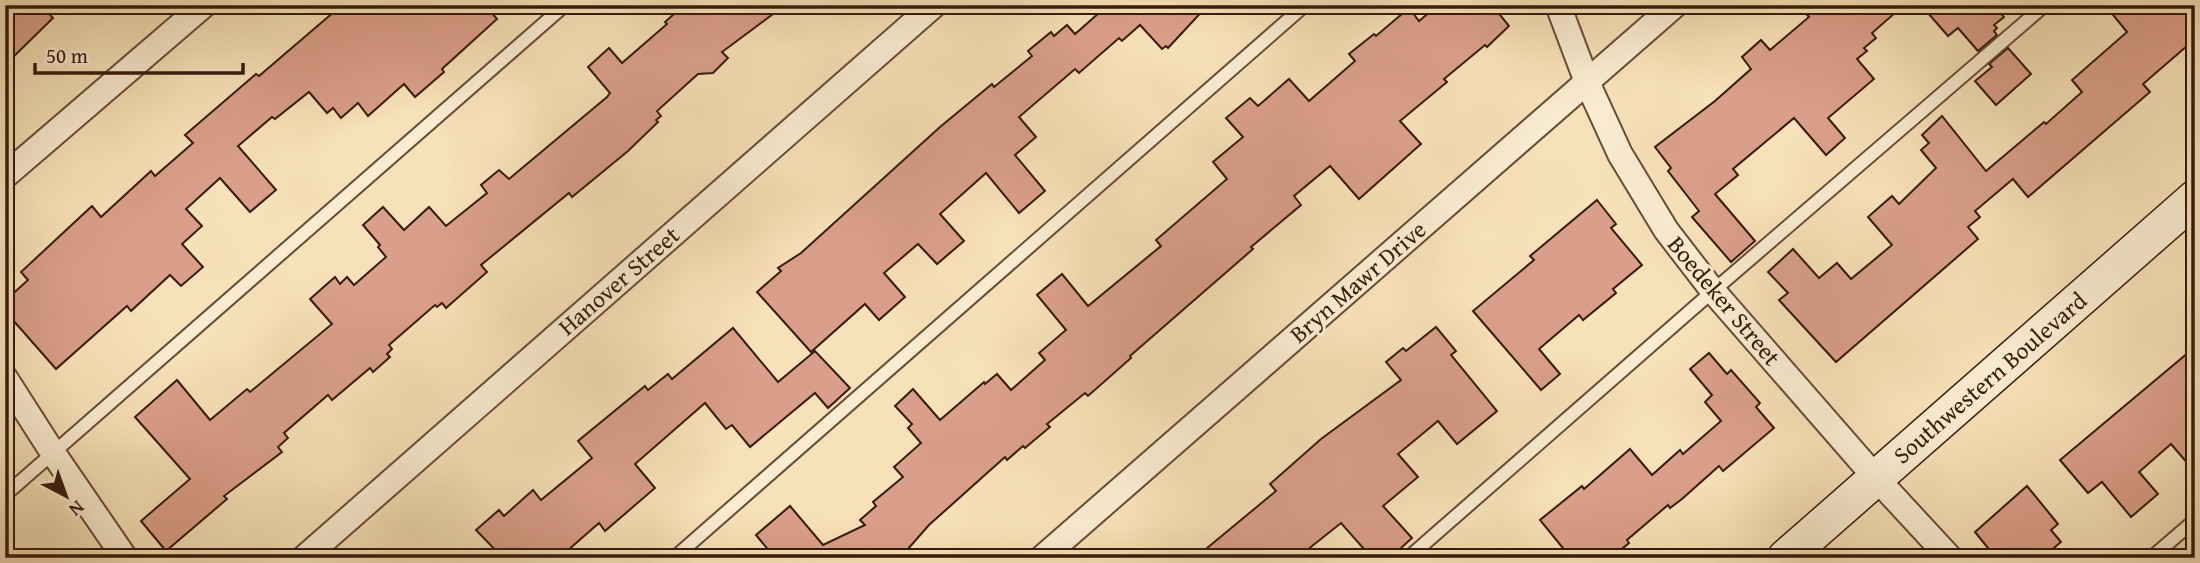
<svg xmlns="http://www.w3.org/2000/svg" width="2200" height="563" font-family="'Gentium Book Plus',serif">
<rect width="100%" height="100%" fill="#f7e1b8"/>
<filter id="stains"><feTurbulence type="fractalNoise" baseFrequency=".00286" numOctaves="4"/><feColorMatrix values="0 0 0 0 .2 0 0 0 0 .09 0 0 0 0 .02 0 0 0 .5 -.17"/></filter>
<radialGradient id="worn" r=".72"><stop offset=".6" stop-color="#630" stop-opacity="0"/><stop offset="1" stop-color="#630" stop-opacity=".3"/></radialGradient>
<g fill="#da9f8a" stroke="#361b0c" stroke-width="2">
<polygon points="5,5 41,5 53,18 5,65"/>
<polygon points="342,5 485,5 497,19 442,69 444,72 415,97 404,84 368,116 358,103 341,118 333,108 327,113 309,92 275,119 272,117 238,146 276,190 250,212 220,178 186,209 202,226 182,244 203,267 181,286 170,275 131,311 127,306 56,369 5,311 5,301 28,280 21,272 92,206 101,217 151,171 155,176 193,143 185,135 256,74 259,76"/>
<polygon points="684,5 785,5 722,52 728,58 713,73 698,74 657,111 661,116 656,120 658,122 628,151 572,197 569,193 481,265 487,272 446,308 442,303 437,307 435,305 389,345 392,349 387,354 390,357 373,372 370,368 332,400 328,395 284,433 288,438 278,447 282,452 224,496 227,499 166,551 141,521 190,479 135,417 177,380 210,420 247,389 250,392 332,324 310,299 335,277 340,284 347,277 354,285 386,257 378,247 380,245 363,225 383,207 404,230 429,207 446,226 487,193 481,185 499,170 509,179 607,97 610,93 588,67 609,48 622,63 667,24 665,22"/>
<polygon points="1108,5 1208,5 1168,48 1166,46 1162,49 1140,25 1122,41 1119,38 1079,73 1075,69 1019,117 1036,137 1015,155 1045,191 1019,213 986,173 940,214 964,241 937,264 918,244 884,273 905,297 879,320 865,304 811,352 757,292 781,271 778,268 801,253 940,127 992,84 994,87 1032,56 1028,51 1051,32 1054,36 1067,25 1075,34"/>
<polygon points="1438,5 1492,5 1509,26 1487,47 1485,45 1444,79 1447,82 1400,121 1421,144 1359,199 1330,166 1294,196 1301,205 1251,247 1253,249 1130,356 1131,358 1088,396 1085,393 1047,424 1050,427 1025,448 1023,446 1007,460 1005,457 929,525 900,558 775,558 756,535 790,506 823,545 865,525 860,520 876,506 873,502 903,477 894,467 921,443 908,428 912,424 895,406 913,389 940,420 984,382 985,384 997,374 1011,390 1045,360 1039,353 1066,330 1037,295 1062,274 1088,306 1161,246 1156,240 1227,179 1213,162 1243,137 1226,118 1250,98 1258,106 1289,79 1309,101 1355,61 1349,54 1374,34 1376,36 1409,8 1419,21"/>
<polygon points="1799,5 1904,5 1872,33 1876,38 1864,48 1867,51 1857,59 1874,79 1828,118 1845,138 1826,155 1794,118 1733,169 1738,175 1715,194 1755,241 1731,262 1692,217 1699,211 1668,171 1671,168 1655,147 1715,101 1751,69 1742,57 1761,40 1770,50 1809,17"/>
<polygon points="1921,5 1994,5 2004,17 1994,25 1997,28 1994,31 1997,35 1978,51 1958,28 1948,36"/>
<polygon points="2105,5 2185,5 2195,16 2195,39 2143,84 2150,92 2028,197 2013,179 1975,211 1980,217 1968,227 1978,239 1836,362 1779,300 1788,293 1768,272 1793,249 1819,278 1837,263 1851,279 1892,245 1868,217 1892,196 1899,204 1936,168 1921,150 1929,143 1922,135 1942,116 1986,171 2044,122 2046,124 2082,92 2072,80 2127,32"/>
<polygon points="2008,48 2031,74 1996,105 1975,81 1992,67 1989,64"/>
<polygon points="1597,200 1616,224 1611,228 1642,265 1613,289 1616,293 1583,320 1579,315 1539,349 1560,374 1541,390 1473,311 1534,260 1530,256"/>
<polygon points="1436,327 1456,351 1451,355 1497,411 1457,444 1438,421 1398,454 1418,477 1383,506 1412,538 1390,558 1372,558 1341,523 1297,558 1195,558 1276,491 1270,484 1321,439 1401,380 1386,362 1403,348 1406,351"/>
<polygon points="733,328 778,382 815,351 850,388 828,408 815,393 750,447 732,425 726,429 705,403 635,464 655,488 605,531 599,523 559,558 503,558 476,530 499,510 504,516 533,490 541,500 592,458 578,441 645,386 648,390 668,374 672,379"/>
<polygon points="2195,347 2195,472 2171,444 2139,472 2158,494 2131,517 2102,482 2088,493 2060,460"/>
<polygon points="1709,353 1727,374 1731,370 1760,403 1756,407 1774,428 1723,471 1719,466 1682,499 1670,508 1668,505 1627,540 1629,543 1611,558 1571,558 1540,520 1582,486 1584,489 1630,449 1652,475 1680,450 1683,454 1721,421 1705,402 1712,395 1690,369"/>
<polygon points="2027,486 2058,524 2051,530 2061,542 2042,558 1996,558 1975,532"/>
</g>
<g fill="none" stroke-linecap="round" stroke-linejoin="round">
<g stroke="#664c37" stroke-width="16">
<g id="lane">
<polyline points="5,495 565,5"/>
<polyline points="674,558 1305,5"/>
<polyline points="1408,558 1713,291 2045,5"/>
<polyline points="2151,558 2195,520"/>
</g>
</g>
<g stroke="#664c37" stroke-width="28">
<g id="street">
<polyline points="1558,5 1587,82 1620,154 1666,230 1713,291 1876,478 1950,558"/>
<polyline points="5,176 204,5"/>
<polyline points="5,378 53,453 125,558"/>
<polyline points="304,558 934,5"/>
<polyline points="1042,558 1675,5"/>
</g>
</g>
<g stroke="#361b0c" stroke-width="38">
<polyline id="secondary" points="1785,558 2195,198"/>
</g>
<use href="#lane" stroke="#faecd1" stroke-width="12"/>
<use href="#street" stroke="#faecd1" stroke-width="24"/>
<use href="#secondary" stroke="#faecd1" stroke-width="35"/>
</g>
<g text-anchor="middle" stroke-width="6" stroke-linejoin="round" paint-order="stroke">
<g font-size="24" fill="#361b0c" stroke="#faecd1">
<text transform="translate(619 281) rotate(-41)" y="8">Hanover Street</text>
<text transform="translate(1358 282) rotate(-41)" y="8">Bryn Mawr Drive</text>
<text transform="translate(1724 301) rotate(50)" y="8">Boedeker Street</text>
<text transform="translate(1990 378) rotate(-41)" y="8">Southwestern Boulevard</text>
</g>
</g>
<rect width="2200" height="563" fill="none" stroke="#f7e1b8" stroke-width="28"/>
<rect x="7" y="7" width="2186" height="549" fill="none" stroke="#361b0c" stroke-width="3.5"/>
<rect x="14" y="14" width="2172" height="535" fill="none" stroke="#361b0c" stroke-width="2"/>
<g transform="translate(66 496) rotate(139)" stroke="#faecd1" stroke-width="5" paint-order="stroke">
<path d="M0-5L12 26L0 18L-12 26Z" fill="#361b0c"/>
<text y="-10" font-size="19" font-weight="bold" text-anchor="middle" fill="#361b0c">N</text>
</g>
<path d="M35 63v10h208v-10" fill="none" stroke="#361b0c" stroke-width="3.5"/>
<text x="46" y="63" font-size="21" fill="#361b0c" stroke="#faecd1" stroke-width="5" paint-order="stroke">50 m</text>
<rect width="100%" height="100%" filter="url(#stains)"/>
<rect width="100%" height="100%" fill="url(#worn)"/>
</svg>
